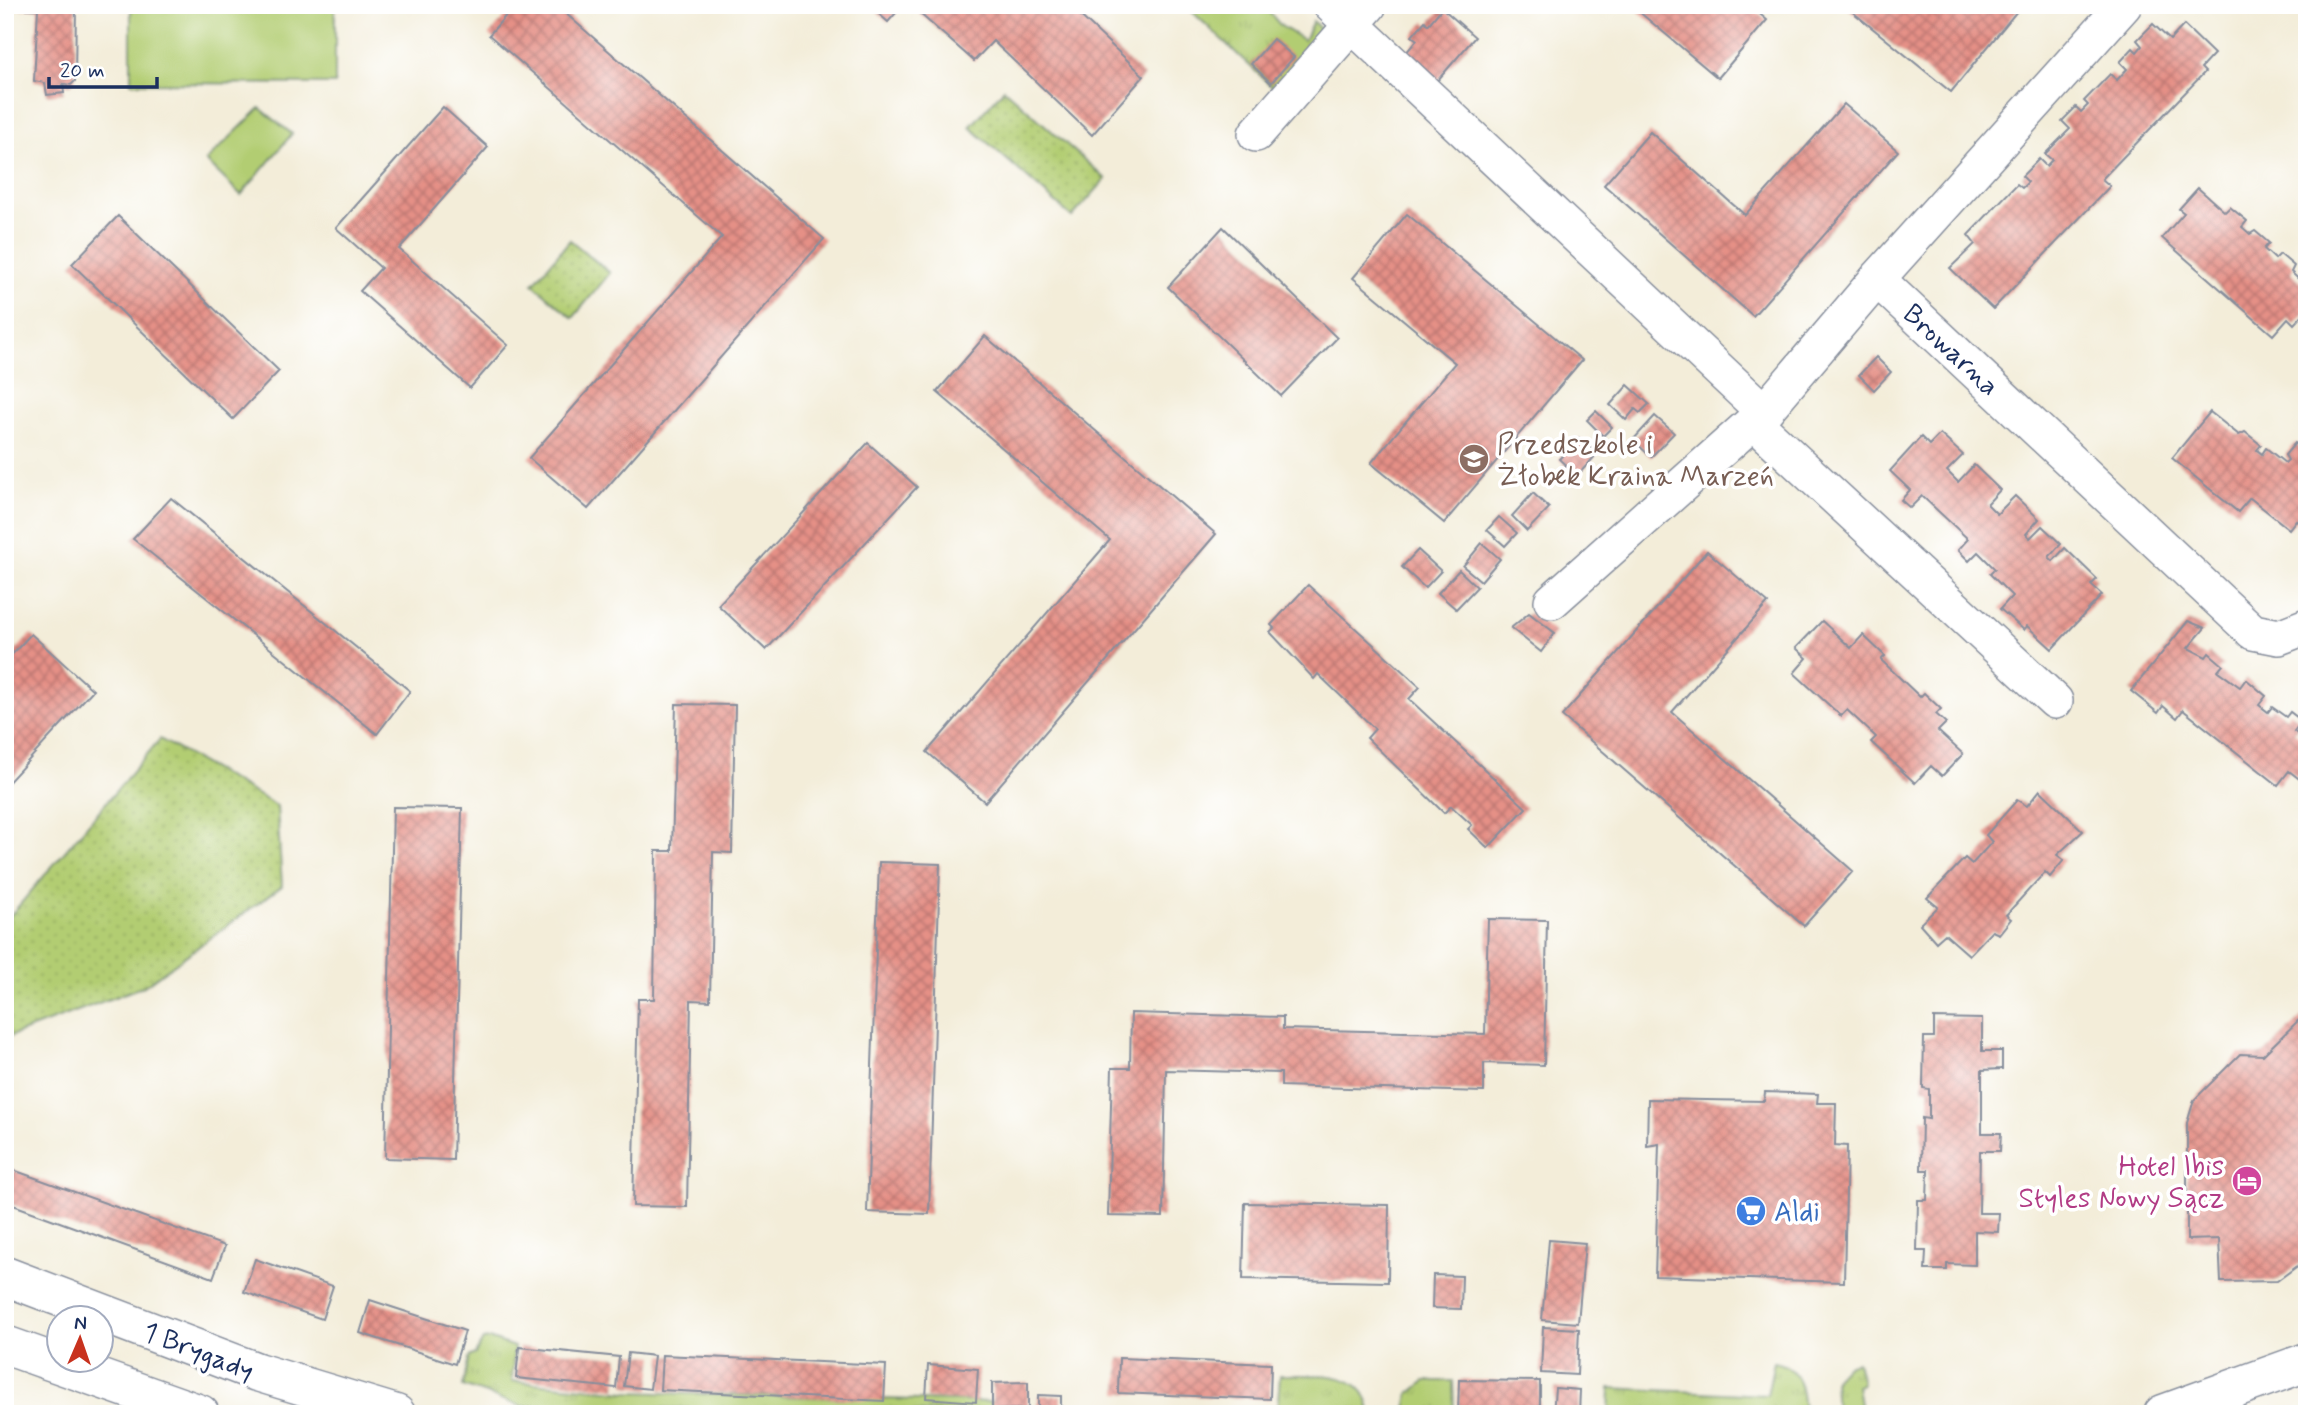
<svg xmlns="http://www.w3.org/2000/svg" width="2312" height="1419" font-family="Mynerve,sans-serif">
<defs>
<pattern id="grass-tufts" width="24" height="20" patternUnits="userSpaceOnUse" patternTransform="scale(1.75)"><rect width="24" height="20" fill="#b2cd72"/><path d="M3 7l-1-3M5 7V3M7 7l1-3M15 17l-1-3M17 17v-4M19 17l1-3" fill="none" stroke="#98b065"/></pattern>
<pattern id="park-dots" width="8" height="8" patternUnits="userSpaceOnUse" patternTransform="scale(1.75)"><rect width="8" height="8" fill="#b2cd72"/><path d="M2 2h.1M6 6h.1" fill="none" stroke="#98b065" stroke-width="1.8" stroke-linecap="round"/></pattern>
<pattern id="building-cross-hatch" width="8" height="8" patternUnits="userSpaceOnUse" patternTransform="scale(1.75)"><rect width="8" height="8" fill="#e59086"/><path d="M0 0l8 8M0 8l8-8" fill="none" stroke="#b97671"/></pattern>
</defs>
<rect width="100%" height="100%" fill="#fff"/>
<filter id="ink" filterUnits="userSpaceOnUse"><feTurbulence type="fractalNoise" baseFrequency=".0143" numOctaves="2"/><feDisplacementMap in="SourceGraphic" scale="14" xChannelSelector="R" yChannelSelector="G"/><feConvolveMatrix kernelMatrix="1 2 1 2 8 2 1 2 1" color-interpolation-filters="sRGB"/></filter>
<filter id="wash" filterUnits="userSpaceOnUse"><feTurbulence type="fractalNoise" baseFrequency=".00686" numOctaves="4" result="noise"/><feDisplacementMap in="SourceGraphic" scale="28" xChannelSelector="R" yChannelSelector="G"/><feGaussianBlur stdDeviation="1.57" result="paint"/><feColorMatrix in="noise" values="0 0 0 0 0 0 0 0 0 0 0 0 0 0 0 0 0 1.4 0 .05"/><feComposite in="paint" operator="in"/></filter>
<g filter="url(#wash)">
<rect width="100%" height="100%" fill="#f3edd9"/>
<g fill="url(#grass-tufts)" stroke="#667e68" stroke-width="2">
<polygon points="1185,5 1263,5 1281,26 1304,40 1313,21 1322,31 1323,41 1281,95"/>
<polygon points="491,1339 514,1347 512,1381 626,1392 992,1402 992,1410 1011,1410 1012,1414 521,1406 463,1386 469,1357 475,1354 483,1340"/>
<polygon points="1857,1361 1862,1384 1857,1386 1861,1411 1836,1414 1834,1379 1847,1365"/>
<path d="M1774,1362C1800,1366 1803,1391 1804,1414H1609L1610,1388L1767,1395Z"/>
<path d="M1280,1375C1314,1376 1367,1367 1370,1414H1277Z"/>
<polygon points="1425,1381 1453,1381 1454,1414 1405,1414 1409,1394"/>
</g>
<g fill="url(#park-dots)" stroke="#667e68" stroke-width="2">
<polygon points="1004,89 1106,179 1072,217 970,127"/>
<polygon points="570,240 610,273 573,318 533,284"/>
<polygon points="160,739 277,806 282,886 144,986 8,1037 5,922"/>
</g>
<g fill="#b2cd72" stroke="#667e68" stroke-width="2">
<polygon points="131,5 335,5 335,84 131,83"/>
<polygon points="260,108 292,134 241,195 206,161"/>
</g>
<g id="blocks">
<g fill="url(#building-cross-hatch)">
<polygon points="6,5 76,5 75,81 71,85 63,84 64,93 47,95 45,83 34,81 38,9 6,9"/>
<polygon points="515,5 556,5 824,239 588,509 529,458 722,237 489,35"/>
<polygon points="869,5 903,5 888,22"/>
<polygon points="910,5 1069,5 1144,76 1092,135 993,41 974,61"/>
<polygon points="1631,5 1749,5 1767,20 1718,78"/>
<polygon points="1844,5 2022,5 1951,92"/>
<polygon points="1442,8 1475,37 1437,81 1405,54 1417,40 1412,36 1425,21 1428,25"/>
<polygon points="2153,24 2170,40 2184,25 2214,54 2201,68 2205,72 2102,179 2110,186 1993,309 1950,268 1975,244 1968,235 2017,184 2022,188 2028,182 2022,176 2039,159 2046,166 2052,160 2045,154 2070,129 2062,121 2076,107 2081,112 2088,105 2084,101 2110,74 2117,80 2127,69 2120,62 2133,48 2137,52 2142,46 2137,40"/>
<polygon points="1273,39 1294,57 1271,83 1251,64"/>
<polygon points="1844,104 1898,151 1753,316 1604,185 1650,132 1745,215"/>
<polygon points="443,107 488,147 399,249 508,345 470,388 360,291 381,268 336,228"/>
<polygon points="2198,188 2225,212 2230,207 2247,221 2242,227 2250,234 2255,231 2269,243 2264,249 2275,259 2280,254 2294,266 2291,272 2307,287 2307,310 2294,324 2288,318 2273,335 2162,238 2184,213 2179,209"/>
<polygon points="1407,214 1582,360 1444,523 1371,463 1455,363 1353,278"/>
<polygon points="118,216 279,371 233,419 72,264"/>
<polygon points="1223,227 1337,338 1281,396 1168,287"/>
<polygon points="985,336 1216,534 985,802 927,752 1110,540 937,392"/>
<polygon points="1876,357 1891,372 1874,390 1859,375"/>
<polygon points="1628,385 1649,404 1640,413 1635,409 1626,420 1610,405"/>
<polygon points="1596,411 1612,427 1603,436 1587,420"/>
<polygon points="2210,412 2239,435 2245,432 2261,445 2257,450 2262,454 2266,448 2285,463 2288,460 2285,455 2295,443 2307,453 2307,522 2304,526 2296,520 2289,529 2250,498 2238,512 2172,458"/>
<polygon points="1655,416 1674,433 1651,457 1633,440"/>
<polygon points="1940,434 1963,455 1947,471 1958,482 1974,465 2000,490 1987,504 1997,514 2015,496 2039,519 2026,534 2030,538 2042,526 2061,544 2049,557 2053,561 2065,548 2097,579 2091,585 2102,595 2052,649 2027,626 2024,630 2000,609 2012,596 1990,574 1995,569 1978,552 1969,561 1958,550 1968,539 1922,496 1910,508 1901,500 1910,490 1890,471 1921,437 1929,445"/>
<polygon points="1579,438 1597,454 1577,476 1559,459"/>
<polygon points="868,443 917,487 766,650 718,605"/>
<polygon points="1533,493 1549,508 1527,531 1512,516"/>
<polygon points="171,498 410,691 377,734 133,539"/>
<polygon points="1499,517 1517,533 1505,546 1487,530"/>
<polygon points="1482,543 1500,559 1481,581 1463,566"/>
<polygon points="1418,550 1441,571 1425,588 1402,567"/>
<polygon points="1707,551 1768,603 1672,712 1853,871 1804,926 1562,716"/>
<polygon points="1459,570 1477,587 1456,609 1438,593"/>
<polygon points="1308,585 1420,687 1409,699 1526,808 1488,848 1468,829 1472,825 1451,806 1444,813 1367,738 1375,729 1318,674 1314,679 1270,632 1274,628 1271,625"/>
<polygon points="1529,613 1555,633 1541,652 1511,628"/>
<polygon points="1822,621 1851,648 1863,635 1885,656 1881,660 1920,697 1924,693 1941,709 1936,714 1946,723 1938,731 1963,754 1942,776 1931,766 1915,783 1871,742 1876,737 1847,710 1841,716 1794,673 1807,658 1796,648"/>
<polygon points="2188,621 2205,628 2188,648 2206,657 2209,653 2223,665 2218,671 2240,687 2246,679 2266,696 2259,705 2268,712 2272,707 2286,717 2290,712 2302,721 2294,731 2307,742 2307,785 2289,771 2278,785 2183,710 2177,718 2163,706 2158,713 2131,691"/>
<polygon points="31,634 93,690 5,786 5,662"/>
<polygon points="676,704 735,705 732,853 713,852 710,1001 691,1000 687,1207 633,1206 638,999 654,999 656,851 672,851"/>
<polygon points="2040,790 2083,831 2057,855 2064,860 2050,877 2045,872 2006,915 2011,919 1999,934 1992,931 1969,955 1945,934 1936,942 1920,924 1938,907 1927,898 1965,858 1972,864 1992,842 1986,835 2017,800 2027,806"/>
<polygon points="393,807 462,808 453,1160 385,1158"/>
<polygon points="879,862 940,864 929,1214 867,1212"/>
<polygon points="1488,919 1547,920 1544,1065 1484,1063 1484,1092 1281,1086 1281,1073 1166,1070 1163,1217 1108,1216 1112,1068 1130,1068 1131,1013 1283,1017 1283,1029 1485,1034"/>
<polygon points="2307,1012 2307,1259 2277,1281 2221,1282 2219,1239 2187,1240 2187,1123 2194,1100 2240,1054 2263,1055"/>
<polygon points="1934,1018 1982,1019 1982,1051 2002,1051 2002,1069 1982,1070 1982,1133 2001,1133 2000,1151 1980,1151 1979,1213 1999,1213 1998,1232 1975,1231 1975,1265 1947,1264 1947,1270 1925,1270 1926,1251 1917,1251 1918,1200 1927,1200 1928,1170 1921,1170 1922,1118 1929,1119 1929,1089 1923,1088 1924,1037 1934,1037"/>
<polygon points="1765,1092 1818,1094 1817,1103 1836,1103 1835,1145 1847,1146 1844,1282 1655,1276 1659,1144 1647,1146 1648,1099 1764,1101"/>
<polygon points="5,1167 225,1246 213,1278 5,1202"/>
<polygon points="1245,1203 1389,1205 1388,1282 1243,1279"/>
<polygon points="1549,1240 1585,1243 1578,1323 1542,1320"/>
<polygon points="255,1259 333,1286 322,1319 244,1292"/>
<polygon points="1433,1275 1462,1276 1461,1309 1432,1308"/>
<polygon points="370,1300 465,1331 455,1364 360,1333"/>
<polygon points="1543,1327 1579,1329 1577,1375 1541,1373"/>
<polygon points="519,1347 619,1357 616,1388 516,1378"/>
<polygon points="628,1353 654,1356 650,1389 624,1386"/>
<polygon points="662,1355 886,1365 884,1401 660,1390"/>
<polygon points="1119,1358 1271,1364 1270,1399 1118,1393"/>
<polygon points="928,1365 978,1369 976,1402 926,1398"/>
<polygon points="1459,1380 1540,1381 1540,1414 1458,1414"/>
<polygon points="1028,1382 1028,1409 992,1410 992,1383"/>
<polygon points="1555,1388 1580,1390 1579,1414 1553,1414"/>
<polygon points="1038,1395 1061,1396 1061,1408 1038,1407"/>
</g>
</g>
</g>
<g filter="url(#ink)">
<use href="#blocks" fill-opacity="0" stroke="#878e9c" stroke-width="2"/>
<g fill="none" stroke-linecap="round" stroke-linejoin="round">
<g stroke="#878e9c" stroke-width="38">
<g id="minor">
<polyline points="1331,5 1764,412 1877,279"/>
<polyline points="2124,5 1877,279 2253,632 2279,637 2307,626"/>
<polyline points="1256,134 1369,5"/>
<polyline points="1755,423 2055,701"/>
<polyline points="1552,601 1764,412"/>
</g>
</g>
<g stroke="#878e9c" stroke-width="41">
<g id="tertiary">
<polyline points="5,1276 257,1372 396,1414"/>
<polyline points="5,1345 200,1414"/>
<polyline points="2163,1414 2307,1362"/>
</g>
</g>
<use href="#minor" stroke="#fff" stroke-width="35"/>
<use href="#tertiary" stroke="#fff" stroke-width="38"/>
</g>
</g>
<defs>
<g id="school-disc" transform="scale(1.575)"><circle r="9.5" fill="#8d6e63" stroke="#fff"/><path d="M0-5L7-2L0 1L-7-2ZM-4 1L0 2.5L4 1V4Q0 6-4 4Z" fill="#fff"/></g>
<g id="hotel-disc" transform="scale(1.575)"><circle r="9.5" fill="#d1479c" stroke="#fff"/><path d="M-6-4.5h1.5V1H6V5H4.5V3h-9V5H-6ZM-4 0a1.8 1.8 0 1 1 3.6 0ZM.5 0V-2.5h3Q6-2.5 6 0Z" fill="#fff"/></g>
<g id="supermarket-disc" transform="scale(1.575)"><circle r="9.5" fill="#3f7fe0" stroke="#fff"/><path d="M-6-5.5h2.5l.6 2H6L4.5 2H-2.5L-4.4-4H-6ZM-1.5 3.2a1.3 1.3 0 1 0 .1 0ZM3 3.2a1.3 1.3 0 1 0 .1 0Z" fill="#fff"/></g>
</defs>
<g fill-rule="evenodd">
<use href="#school-disc" x="1474" y="459"/>
<use href="#hotel-disc" x="2247" y="1181"/>
<use href="#supermarket-disc" x="1751" y="1211"/>
</g>
<g text-anchor="middle" stroke-width="7" stroke-linejoin="round" paint-order="stroke">
<g font-size="28" fill="#1b2f5e" stroke="#fff">
<text transform="translate(1952 349) rotate(43)" y="10">Browarna</text>
<text transform="translate(199 1350) rotate(21)" y="10">1 Brygady</text>
</g>
<g font-size="28" fill="#785e54" stroke="#fff" text-anchor="start">
<text x="1497" y="453">Przedszkole i<tspan x="1497" dy="32">Żłobek Kraina Marzeń</tspan></text>
</g>
<g font-size="28" fill="#b23c85" stroke="#fff" text-anchor="end">
<text x="2224" y="1175">Hotel Ibis<tspan x="2224" dy="32">Styles Nowy Sącz</tspan></text>
</g>
<g font-size="28" fill="#366cbe" stroke="#fff" text-anchor="start">
<text x="1774" y="1221">Aldi</text>
</g>
</g>
<rect width="2312" height="1419" fill="none" stroke="#fff" stroke-width="28"/>
<g transform="translate(80 1339) rotate(2)"><circle r="33" fill="#ffffff" stroke="#a4acbf" stroke-width="2"/>
<path d="M0-5L12 26L0 18L-12 26Z" fill="#c8321e"/>
<text y="-10" font-size="19" font-weight="bold" text-anchor="middle" fill="#1b2f5e">N</text>
</g>
<path d="M49 77v10h108v-10" fill="none" stroke="#1b2f5e" stroke-width="3.5"/>
<text x="60" y="77" font-size="21" fill="#1b2f5e" stroke="#ffffff" stroke-width="5" paint-order="stroke">20 m</text>
</svg>
